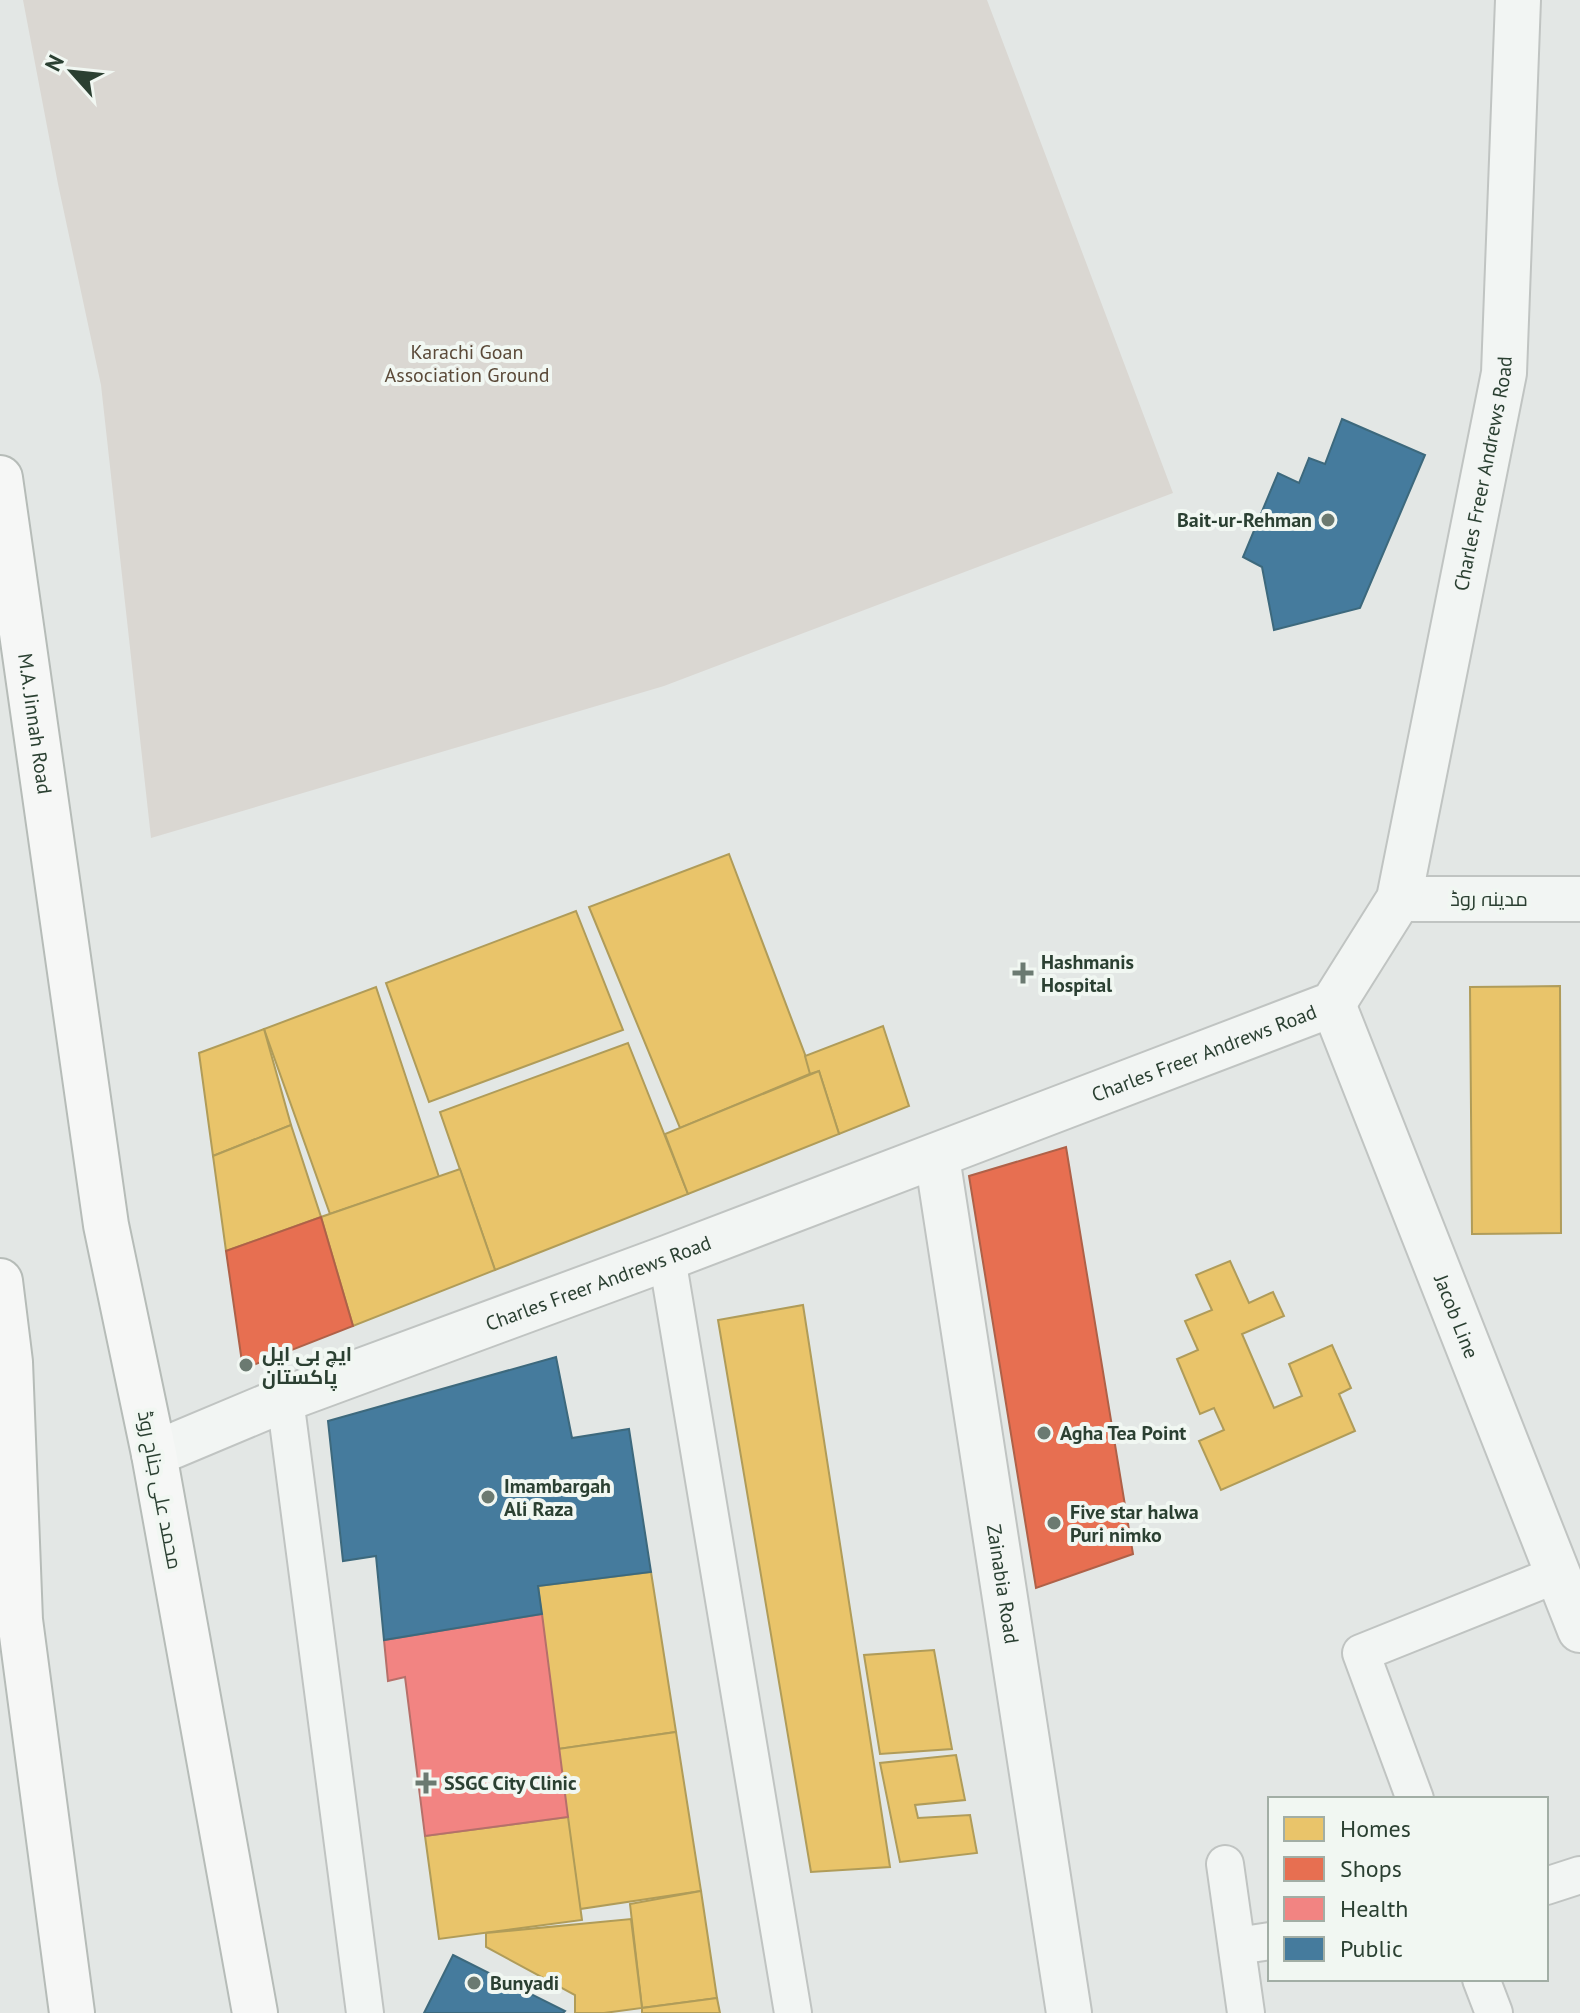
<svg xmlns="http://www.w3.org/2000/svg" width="1580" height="2013" font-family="'PT Sans',Cairo,sans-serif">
<rect width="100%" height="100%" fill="#e3e7e5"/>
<polygon fill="#dad7d2" points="23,0 987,0 1173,493 664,686 151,838 101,385 58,184"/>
<g fill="#e9c46a" stroke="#b09c59" stroke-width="2">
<polygon points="729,854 812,1073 680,1128 589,907"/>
<polygon points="576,911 623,1030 429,1102 386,983"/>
<polygon points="1560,986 1561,1233 1472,1234 1470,987"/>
<polygon points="376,987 439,1177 330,1214 264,1029"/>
<polygon points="883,1026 909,1106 839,1134 819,1071 810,1074 805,1056"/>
<polygon points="264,1029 291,1125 213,1156 199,1053"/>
<polygon points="628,1043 688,1194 495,1270 440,1112"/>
<polygon points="819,1071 839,1134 688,1194 665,1134"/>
<polygon points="291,1125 321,1217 226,1251 213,1156"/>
<polygon points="460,1169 495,1270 353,1326 321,1217"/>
<polygon points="1230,1261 1249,1303 1273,1292 1284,1316 1242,1334 1274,1408 1302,1396 1289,1364 1332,1345 1351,1388 1339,1394 1355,1431 1221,1490 1199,1441 1224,1430 1214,1408 1200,1414 1177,1359 1198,1350 1185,1321 1212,1310 1196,1275"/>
<polygon points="803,1305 890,1867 811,1872 718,1320"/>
<polygon points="651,1572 676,1732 558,1749 538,1586"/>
<polygon points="934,1650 952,1749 880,1754 864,1655"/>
<polygon points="676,1732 701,1891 580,1909 558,1749"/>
<polygon points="956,1755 965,1800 915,1805 918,1818 970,1815 977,1853 900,1862 880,1763"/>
<polygon points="568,1817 582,1920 439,1939 425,1836"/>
<polygon points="701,1891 717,1998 642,2008 630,1904"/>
<polygon points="631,1919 642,2008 604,2013 575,2013 575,1995 486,1947 486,1933"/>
<polygon points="717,1998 720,2013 642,2013 642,2008"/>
</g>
<g fill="#e76f51" stroke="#af6148" stroke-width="2">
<polygon points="1066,1147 1133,1554 1036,1588 969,1176"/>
<polygon points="321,1217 353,1326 243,1369 226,1251"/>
</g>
<polygon fill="#f28482" stroke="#b6706a" stroke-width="2" points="542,1614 568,1817 425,1836 405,1677 388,1681 384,1640"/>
<g fill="#457b9d" stroke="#3d697d" stroke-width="2">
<polygon points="1342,419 1425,455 1360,608 1274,630 1262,567 1243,557 1278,473 1299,483 1309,458 1325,464"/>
<polygon points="556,1357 572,1438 629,1429 651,1572 538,1586 542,1614 384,1640 376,1556 343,1561 328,1421"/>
<polygon points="453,1955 565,2011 563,2013 424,2013"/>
</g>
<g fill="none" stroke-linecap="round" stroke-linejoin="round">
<g stroke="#c0c4c2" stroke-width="40">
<g id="minor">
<polyline points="667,1258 793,2013"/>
<polyline points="285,1399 365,2013"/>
<polyline points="1415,1799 1361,1653 1558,1574"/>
<polyline points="1225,1864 1246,2013"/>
<polyline points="1546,1886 1580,1875"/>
<polyline points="1237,1946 1270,1941"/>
<polyline points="1481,1979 1494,2013"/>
</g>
</g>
<g stroke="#c0c4c2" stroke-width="48">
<g id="tertiary">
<polyline points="1399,899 1580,899"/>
<path id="s1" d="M1333,1004L1580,1630"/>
<path id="s2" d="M937,1157L1069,2013"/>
<path id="s3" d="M154,1454L285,1399L667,1258L1333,1004L1399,899L1504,373L1518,0"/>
</g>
</g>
<g stroke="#b6bcb8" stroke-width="48">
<g id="trunk">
<path id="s4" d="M0,478L106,1225L154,1454L255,2013"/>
<polyline points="0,1281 10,1362 20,1620 72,2013"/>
</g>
</g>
<use href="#minor" stroke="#f2f5f3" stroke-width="36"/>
<use href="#tertiary" stroke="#f2f5f3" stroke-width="44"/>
<use href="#trunk" stroke="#f6f7f6" stroke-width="44"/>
</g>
<g fill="#6b7a71" stroke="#f1f7f2" stroke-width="3">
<circle cx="1328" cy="520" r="8"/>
<path d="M1019 961h8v8h8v8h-8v8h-8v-8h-8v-8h8z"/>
<circle cx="246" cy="1365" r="8"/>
<circle cx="1044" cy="1433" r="8"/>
<circle cx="488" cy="1497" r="8"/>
<circle cx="1054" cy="1523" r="8"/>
<path d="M422 1771h8v8h8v8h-8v8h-8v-8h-8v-8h8z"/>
<circle cx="474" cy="1983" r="8"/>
</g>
<g text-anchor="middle" stroke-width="8" stroke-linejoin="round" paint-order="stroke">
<g font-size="20" fill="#5b4a39" stroke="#f1f7f2">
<text x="467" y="359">Karachi Goan<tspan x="467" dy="23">Association Ground</tspan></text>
</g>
<g font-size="20" fill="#2b4032" stroke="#f1f7f2">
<text dy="7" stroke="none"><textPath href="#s3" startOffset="1820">Charles Freer Andrews Road</textPath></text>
<text dy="7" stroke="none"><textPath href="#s4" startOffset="248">M.A. Jinnah Road</textPath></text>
<text x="1489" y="906">مدینہ روڈ</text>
<text dy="7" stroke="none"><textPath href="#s3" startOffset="1124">Charles Freer Andrews Road</textPath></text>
<text dy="7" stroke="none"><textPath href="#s3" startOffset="476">Charles Freer Andrews Road</textPath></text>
<text dy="7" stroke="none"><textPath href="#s1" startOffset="336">Jacob Line</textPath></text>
<text transform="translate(160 1490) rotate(79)" y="7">محمد علی جناح روڈ</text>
<text dy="7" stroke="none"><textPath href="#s2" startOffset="432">Zainabia Road</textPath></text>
</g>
<g font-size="20" font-weight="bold" fill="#2b4032" stroke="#f1f7f2" text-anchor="start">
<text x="1312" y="527" text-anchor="end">Bait-ur-Rehman</text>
<text x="1041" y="969">Hashmanis<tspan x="1041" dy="23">Hospital</tspan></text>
<text x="262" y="1361">ایچ بی ایل<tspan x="262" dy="23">پاکستان</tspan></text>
<text x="1060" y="1440">Agha Tea Point</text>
<text x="504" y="1493">Imambargah<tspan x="504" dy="23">Ali Raza</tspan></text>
<text x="1070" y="1519">Five star halwa<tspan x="1070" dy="23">Puri nimko</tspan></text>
<text x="444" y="1790">SSGC City Clinic</text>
<text x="490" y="1990">Bunyadi</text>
</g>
</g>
<rect x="1268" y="1797" width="280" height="184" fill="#f1f7f2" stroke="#a2aea5" stroke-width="2"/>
<rect x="1284" y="1817" width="40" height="24" fill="#e9c46a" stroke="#a2aea5" stroke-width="2"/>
<text x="1340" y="1837" font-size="24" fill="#2b4032">Homes</text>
<rect x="1284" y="1857" width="40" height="24" fill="#e76f51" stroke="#a2aea5" stroke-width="2"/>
<text x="1340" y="1877" font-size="24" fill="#2b4032">Shops</text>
<rect x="1284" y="1897" width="40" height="24" fill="#f28482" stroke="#a2aea5" stroke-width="2"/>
<text x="1340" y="1917" font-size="24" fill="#2b4032">Health</text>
<rect x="1284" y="1937" width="40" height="24" fill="#457b9d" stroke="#a2aea5" stroke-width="2"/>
<text x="1340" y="1957" font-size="24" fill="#2b4032">Public</text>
<g transform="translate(72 72) rotate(297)" stroke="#f1f7f2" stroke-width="6" paint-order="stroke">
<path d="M0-6L14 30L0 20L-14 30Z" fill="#2b4032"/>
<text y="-12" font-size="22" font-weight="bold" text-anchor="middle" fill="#2b4032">N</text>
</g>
</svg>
